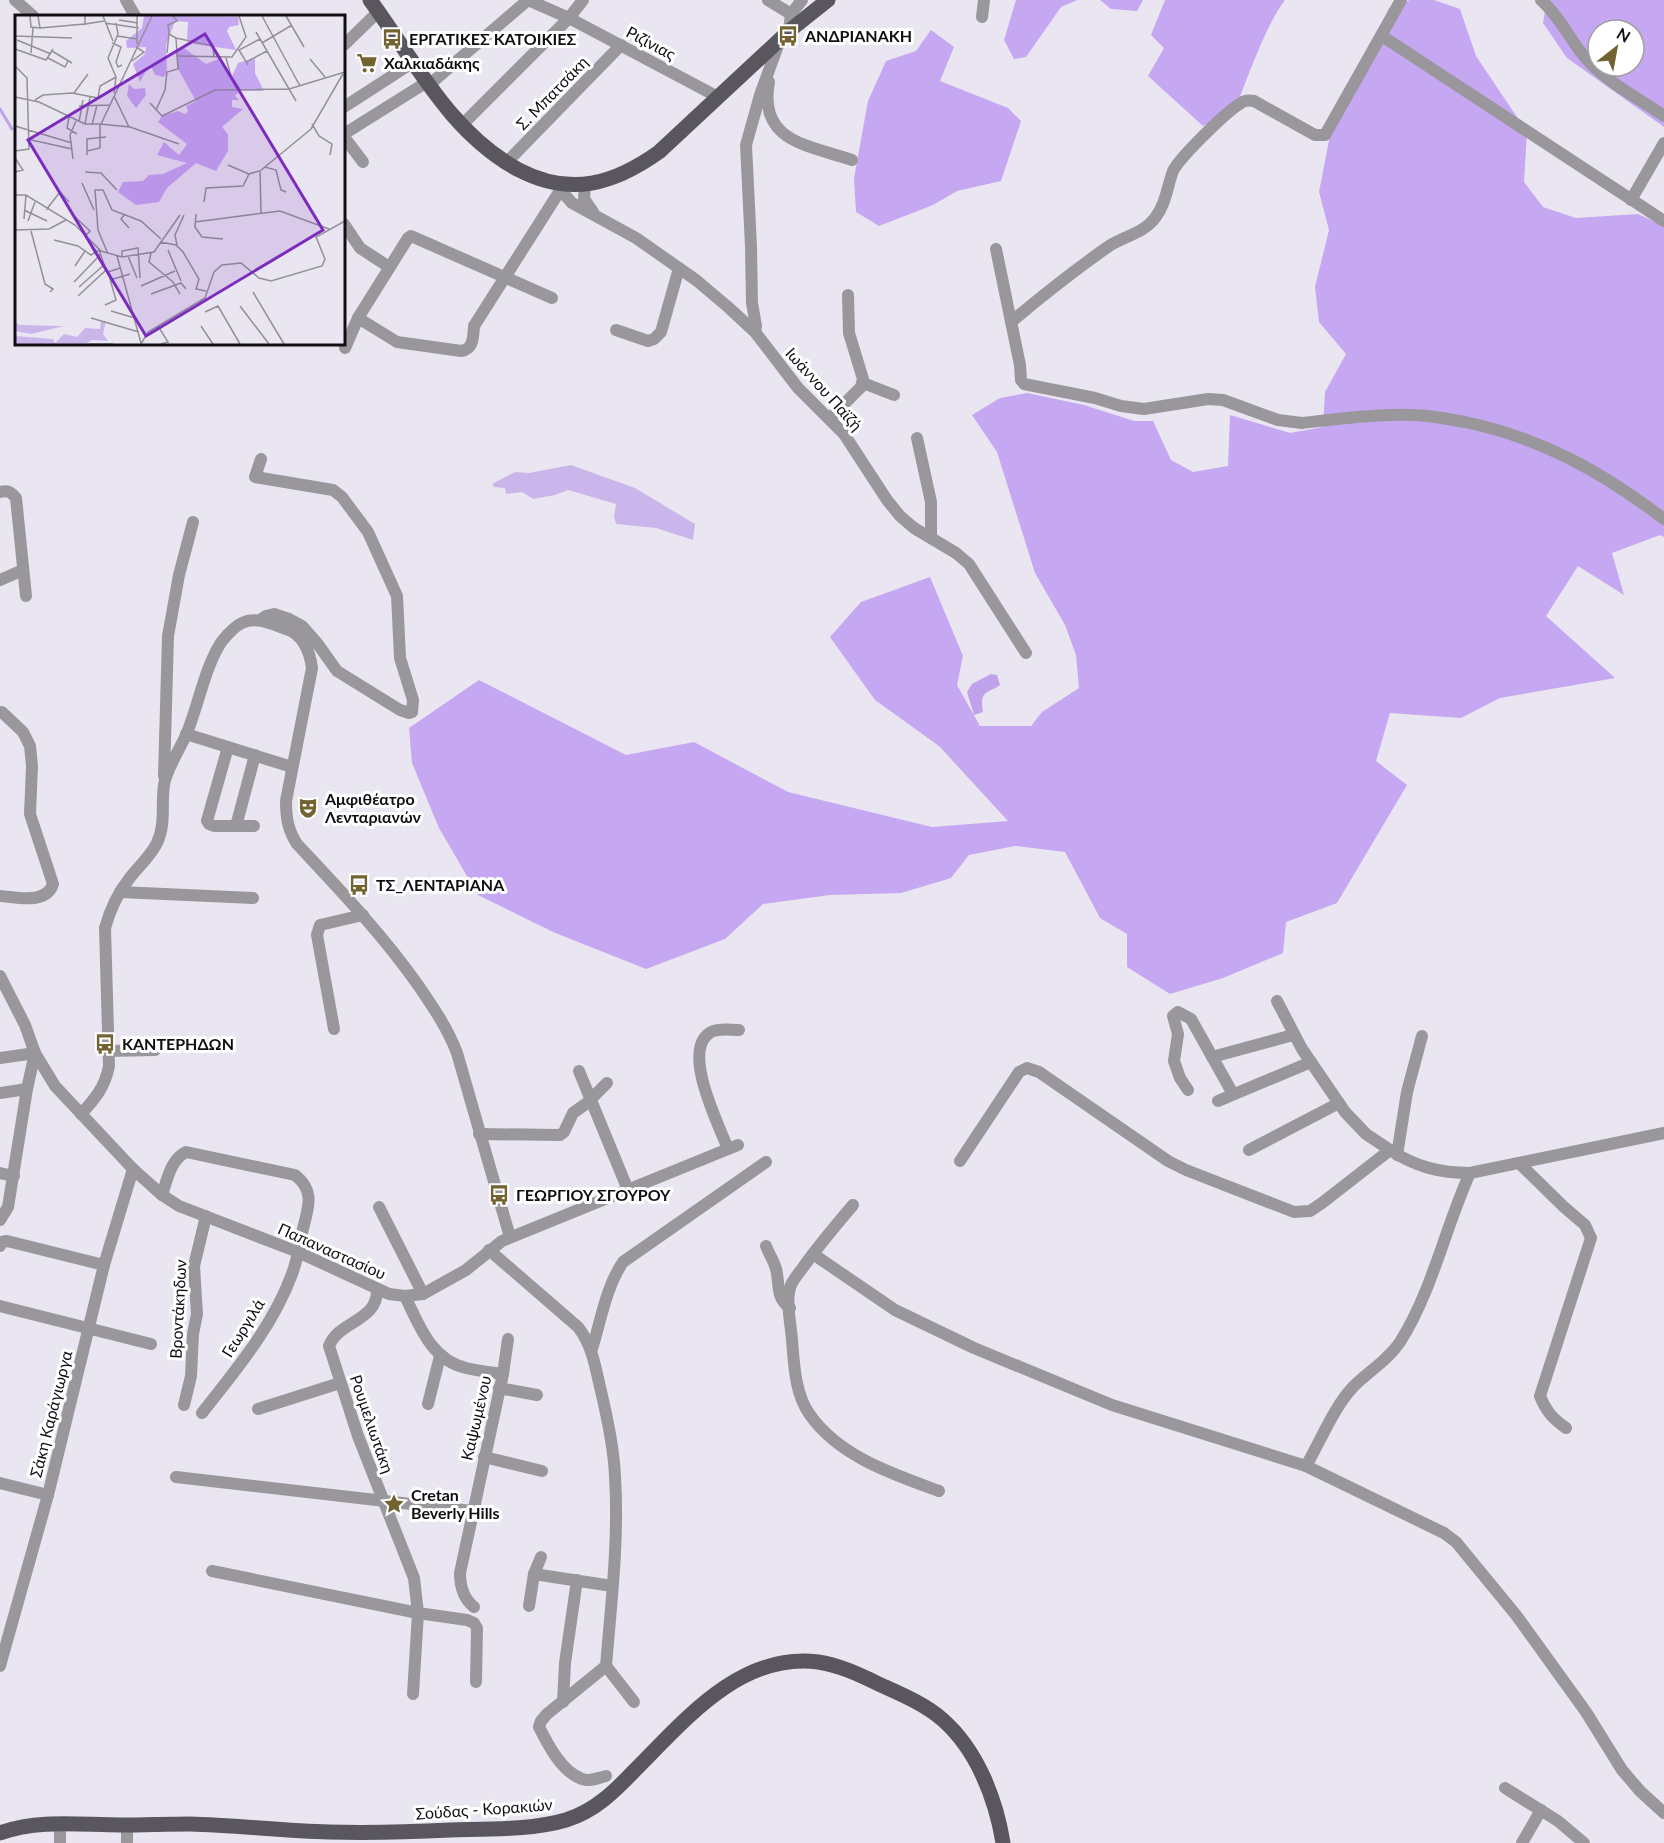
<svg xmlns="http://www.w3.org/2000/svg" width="1664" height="1843" font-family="Lato,sans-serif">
<rect width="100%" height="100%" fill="#eae6f1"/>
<polygon fill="#cbb6ec" points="571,465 635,488 695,524 693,540 656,528 616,524 614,517 616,504 568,490 555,495 533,499 522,492 506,494 505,488 494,487 492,484 515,472 529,473"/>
<g fill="#c6a7f1" fill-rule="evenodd">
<polygon points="1016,0 1077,0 1061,7 1026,57 1014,59 1004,40"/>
<polygon points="1100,0 1143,0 1137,11 1111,9"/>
<path d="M1165,0H1285C1264,28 1248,78 1234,111L1203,126L1148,76L1164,48L1151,35Z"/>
<polygon points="1410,0 1434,0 1460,9 1476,56 1527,132 1524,182 1543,207 1576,218 1638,214 1664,226 1664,537 1660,535 1612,553 1624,595 1578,566 1546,616 1615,678 1500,698 1461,718 1390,713 1376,761 1407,785 1337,903 1286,922 1283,953 1223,978 1170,994 1127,967 1127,934 1100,918 1065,852 1015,846 969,855 951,878 901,893 830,895 763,904 725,939 646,969 553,932 478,895 439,828 412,763 409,728 479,680 626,755 694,742 788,792 932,827 1008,821 939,746 875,700 830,637 861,602 930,577 963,656 957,685 980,726 1031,726 1042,712 1079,688 1076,655 1065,625 1035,573 997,452 972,415 1000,398 1027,393 1084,405 1134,421 1153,421 1171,460 1193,472 1228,466 1230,415 1290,433 1323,427 1325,392 1346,354 1319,322 1315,287 1329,230 1319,192 1331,130 1370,66 1389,8"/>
<path d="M1543,0H1664V127L1567,58L1543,23L1546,5ZM1598,30H1634V66H1598Z"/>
<polygon points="931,30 954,47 940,81 1008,108 1021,121 1001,181 957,191 933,205 879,226 856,212 854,178 868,101 886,61 916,51"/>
</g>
<path fill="#c0a1eb" d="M991,674L997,675L1000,685C985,695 980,690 983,712L974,715L967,692L972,684Z"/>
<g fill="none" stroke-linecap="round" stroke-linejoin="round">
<polyline stroke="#c0a1eb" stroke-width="3" points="0,109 12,129"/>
<g stroke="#99979c" stroke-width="12">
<polyline points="15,0 33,16"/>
<polyline points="126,0 135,16"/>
<polyline points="528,0 569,18 718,97"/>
<polyline points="768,0 791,14"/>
<path d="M1541,0C1560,17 1568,36 1583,55C1604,81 1637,97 1664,116"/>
<polyline points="982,17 984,0"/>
<polyline points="789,31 791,14 802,0"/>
<polyline points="1382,36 1664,221"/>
<polyline points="344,45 379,11"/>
<path d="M769,82C758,142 808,145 852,160"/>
<polyline points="429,85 528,0"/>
<polyline points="344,107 412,63"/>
<polyline points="461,126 569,18 583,0"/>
<polyline points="344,134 427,82"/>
<polyline points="344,137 363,162"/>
<polyline points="506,163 621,45"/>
<polyline points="558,184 565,195 572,203 636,238 696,280 728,307 755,332 798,388 844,434 887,500 900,516 914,528 956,553 969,564 1026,653"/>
<polyline points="585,184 584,199 593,212"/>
<polyline points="1631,200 1664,143"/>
<polyline points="344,224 360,248 389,267"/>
<path d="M996,249L1020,365L1021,380L1024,384L1095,398L1121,406L1144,409L1208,399L1223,400L1278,420L1302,423C1338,419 1375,414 1411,415C1430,415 1447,419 1465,422C1542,438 1602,472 1664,519"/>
<path d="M358,318L397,342L461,351C474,349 473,337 474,326L561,189"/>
<path d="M1011,322C1043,295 1075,270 1109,246C1124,236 1144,233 1155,218C1166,204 1167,187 1173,171C1180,157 1227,111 1241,103C1245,100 1249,100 1254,101L1315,135H1325L1401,0"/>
<polyline points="616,330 648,341 654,339 661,332 679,268"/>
<polyline points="755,332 756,326 752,303 751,247 746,145 760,95 780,40"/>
<polyline points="345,348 358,318 408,238 411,236 552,298"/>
<polyline points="863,383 894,395"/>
<polyline points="830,418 861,387 863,379 849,333 848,295"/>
<polyline points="917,438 931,502 931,537"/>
<path d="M0,492C8,490 11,492 16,498L26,596"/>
<polyline points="0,580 23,570"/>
<polyline points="260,620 266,616 274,614 289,619 302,626 317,643 337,671 400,710 409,713 412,712 413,700 400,658 397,596 368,532 342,497 333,490 255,477 261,459"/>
<polyline points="186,734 292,767"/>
<polyline points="228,747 207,821 209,824 214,826 254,826"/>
<polyline points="164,776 168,636 179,575 193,522"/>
<polyline points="236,826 255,755"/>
<polyline points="120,892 253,898"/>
<path d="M0,896C17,897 46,905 53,884L30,814L32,766L30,746L23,732L2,712"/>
<polyline points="0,976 25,1025 35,1053 55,1086 133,1169 162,1195 179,1206 298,1252 389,1294 405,1296 423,1294 466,1270 502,1241 738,1145"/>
<polyline points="1277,1001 1302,1049 1345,1112 1366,1134 1390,1150"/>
<polyline points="334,1029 317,935 320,925 363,915"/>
<polyline points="108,1051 155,1050"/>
<polyline points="1212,1057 1293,1035"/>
<polyline points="0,1058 35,1053 27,1089 8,1207 0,1220"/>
<polyline points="579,1071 628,1190"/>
<polyline points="1188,1090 1180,1078 1174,1061 1178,1034 1173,1016 1178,1012 1191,1019 1233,1094"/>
<polyline points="0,1093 27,1089"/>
<polyline points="1218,1101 1311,1062"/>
<path d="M81,1114C95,1099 105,1087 109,1066L105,928C110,910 117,894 129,879C138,867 150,857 157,843C166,824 161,805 164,785C166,770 180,749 186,735C198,707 205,666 222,641C227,635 235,626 242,623C256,616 272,624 286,629C303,634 310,652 312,668L286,801C286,818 288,830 297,844C339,889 382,934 418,985C433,1007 447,1027 457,1053L510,1237"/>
<polyline points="479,1134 560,1135 564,1132 573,1113 587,1103 607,1083"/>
<path d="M728,1149C719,1125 680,1049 711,1032C719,1028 730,1030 739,1030"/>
<polyline points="1249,1150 1339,1103"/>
<polyline points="1397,1155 1407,1092 1422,1036"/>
<path d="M960,1161L1019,1072L1027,1068L1039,1072L1168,1161L1186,1170L1294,1212L1310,1211L1322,1203L1390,1150C1416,1167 1440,1173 1470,1173"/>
<path d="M1519,1163L1564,1207L1585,1225L1591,1238L1540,1396C1546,1411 1553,1419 1566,1428"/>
<polyline points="0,1173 14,1176"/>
<path d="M162,1195C167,1180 171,1159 186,1152L295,1175C317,1192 307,1210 302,1233C299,1247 297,1261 292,1274C273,1326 236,1370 202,1413"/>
<path d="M853,1205C836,1225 819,1245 804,1266C800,1272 794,1278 791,1285C785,1300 791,1324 792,1340C794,1365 795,1394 810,1415C840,1457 893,1474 939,1491"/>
<polyline points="379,1207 423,1294"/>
<polyline points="0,1246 2,1242 7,1241 104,1265"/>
<path d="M766,1246C769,1254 774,1261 776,1269C780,1283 775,1298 790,1308"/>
<path d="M489,1250L578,1327C592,1345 595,1365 600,1387C607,1416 614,1447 615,1477C619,1540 611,1604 606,1666L547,1714L541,1721L539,1727C548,1745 562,1772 582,1779C590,1782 598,1778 606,1776"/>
<polyline points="813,1254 895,1310 974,1348 1112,1405 1306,1466 1444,1533 1456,1542 1516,1615 1586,1712 1622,1770 1640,1791 1664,1813"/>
<path d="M377,1289C378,1322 339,1320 329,1346L358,1436L414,1578L418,1613L413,1694"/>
<path d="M405,1296C419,1325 431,1360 466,1368C478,1371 490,1372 503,1374"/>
<polyline points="0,1306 151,1344"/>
<path d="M592,1349C601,1320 606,1287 623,1262L766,1162"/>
<polyline points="499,1388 537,1395"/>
<polyline points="428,1404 440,1356"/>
<polyline points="184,1405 191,1376 193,1334 197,1314 194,1266 206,1216"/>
<polyline points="258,1409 340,1383"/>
<polyline points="484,1457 542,1471"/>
<path d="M1306,1466C1320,1442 1334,1407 1353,1387C1368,1372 1388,1360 1400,1342C1432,1292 1445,1228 1470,1173L1664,1133"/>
<polyline points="176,1477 472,1511"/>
<polyline points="0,1483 48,1495"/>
<polyline points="212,1571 418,1613 467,1620 474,1623 477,1628 476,1682"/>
<polyline points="534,1574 612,1586"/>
<polyline points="529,1606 534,1574 541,1557"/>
<path d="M474,1607C464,1599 460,1586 460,1573L503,1374L508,1339"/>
<polyline points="0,1666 48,1495 104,1265 133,1169"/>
<polyline points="606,1666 634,1702"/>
<polyline points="563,1702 565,1663 577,1580"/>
<polyline points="1505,1788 1558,1821 1584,1843"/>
<polyline points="60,1824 60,1843"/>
<polyline points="127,1825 127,1843"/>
<polyline points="1522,1843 1541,1810"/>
</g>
<g stroke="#59565e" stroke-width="15">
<path d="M370,0C415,61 450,133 519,170C571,197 614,184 659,152L789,31L828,0"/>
<path d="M0,1833C39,1819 80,1825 121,1825C144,1825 167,1824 190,1824C236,1825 283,1831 329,1832C369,1833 410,1832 451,1830C485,1829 533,1830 566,1820C595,1811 615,1791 635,1770C684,1721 740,1652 818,1662C840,1665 862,1676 883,1686C903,1695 926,1705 943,1720C977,1750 996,1799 1003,1843"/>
</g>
</g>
<defs>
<g id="bus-bare" transform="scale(1.62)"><path d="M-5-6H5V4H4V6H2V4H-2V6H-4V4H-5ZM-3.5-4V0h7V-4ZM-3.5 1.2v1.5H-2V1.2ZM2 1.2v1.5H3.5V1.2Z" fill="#726331" stroke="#fff" stroke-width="2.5" paint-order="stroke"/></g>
<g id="supermarket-bare" transform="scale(1.62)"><path d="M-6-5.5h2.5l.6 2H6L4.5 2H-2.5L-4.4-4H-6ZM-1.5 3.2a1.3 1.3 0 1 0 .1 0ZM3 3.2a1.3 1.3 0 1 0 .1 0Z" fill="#726331" stroke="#fff" stroke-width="2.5" paint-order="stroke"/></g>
<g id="theatre-bare" transform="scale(1.62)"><path d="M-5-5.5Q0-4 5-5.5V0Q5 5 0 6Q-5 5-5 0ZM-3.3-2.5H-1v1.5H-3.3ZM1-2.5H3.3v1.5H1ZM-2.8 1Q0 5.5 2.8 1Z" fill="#726331" stroke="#fff" stroke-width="2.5" paint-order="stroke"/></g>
<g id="sight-bare" transform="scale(1.62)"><path d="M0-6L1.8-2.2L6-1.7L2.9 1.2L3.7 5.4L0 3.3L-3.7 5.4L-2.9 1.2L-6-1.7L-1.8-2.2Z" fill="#726331" stroke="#fff" stroke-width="2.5" paint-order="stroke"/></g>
</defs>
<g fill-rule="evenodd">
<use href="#bus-bare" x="788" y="36"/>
<use href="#bus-bare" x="392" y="39"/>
<use href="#supermarket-bare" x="367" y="63"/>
<use href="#theatre-bare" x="308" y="808"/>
<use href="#bus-bare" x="359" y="885"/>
<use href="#bus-bare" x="105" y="1044"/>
<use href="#bus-bare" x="499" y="1195"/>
<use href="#sight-bare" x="394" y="1504"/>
</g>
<g text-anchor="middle" stroke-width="6" stroke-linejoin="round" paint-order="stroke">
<g font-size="16" font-weight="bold" fill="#100e12" stroke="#fff" text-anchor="start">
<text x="805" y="42">ΑΝΔΡΙΑΝΑΚΗ</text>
<text x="409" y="45">ΕΡΓΑΤΙΚΕΣ ΚΑΤΟΙΚΙΕΣ</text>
<text x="384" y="69">Χαλκιαδάκης</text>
<text x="325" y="805">Αμφιθέατρο<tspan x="325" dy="18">Λενταριανών</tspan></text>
<text x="376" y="891">ΤΣ_ΛΕΝΤΑΡΙΑΝΑ</text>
<text x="122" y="1050">ΚΑΝΤΕΡΗΔΩΝ</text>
<text x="516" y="1201">ΓΕΩΡΓΙΟΥ ΣΓΟΥΡΟΥ</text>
<text x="411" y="1501">Cretan<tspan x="411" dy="18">Beverly Hills</tspan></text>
</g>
<g font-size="16" fill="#100e12" stroke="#fff">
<text transform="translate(651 43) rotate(28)" y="6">Ριζίνιας</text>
<text transform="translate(552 93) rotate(-46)" y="6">Σ. Μπατσάκη</text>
<text transform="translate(824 389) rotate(48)" y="6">Ιωάννου Παϊζή</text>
<text transform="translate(332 1251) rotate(24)" y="6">Παπαναστασίου</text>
<text transform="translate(178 1309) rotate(-87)" y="6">Βροντάκηδων</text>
<text transform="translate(243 1328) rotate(-58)" y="6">Γεωργιλά</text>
<text transform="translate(51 1414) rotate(-76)" y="6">Σάκη Καράγιωργα</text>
<text transform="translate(476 1418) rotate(-77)" y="6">Καψωμένου</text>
<text transform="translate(372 1424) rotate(71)" y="6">Ρουμελιωτάκη</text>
<text transform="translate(484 1809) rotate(-4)" y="6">Σούδας - Κορακιών</text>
</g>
</g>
<g transform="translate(15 15)">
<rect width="330" height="330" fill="#eae6f1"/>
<path d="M86,306H91L88,319L93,326L77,325L71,329H0V321L38,324L40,328L49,319L62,322L70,313L85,314ZM0,308L5,310L49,311L16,319L0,316Z" fill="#cbb6ec"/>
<path d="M129,1L223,2L224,10L214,12L212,16L221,35L179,29L172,24L173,7L160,6L151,30L152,58L149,62L140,60L135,49L125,67L118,49L130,39L131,32L112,33L111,26L127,13ZM169,33L191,49L206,43L217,61L223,48L240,43V58L249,76H224L220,81L224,85H217V92L228,94L207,112L213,119V136L201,156L181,148L152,173L144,187L121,190L103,177L108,167L128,166L134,160L148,159L172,148L142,140L149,127L164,140L172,129L143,107L147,101L163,96L170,99L173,96L171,91L181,86L163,54L161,37ZM114,69L119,74L130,73L131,80L121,93L112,81Z" fill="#c6a7f1"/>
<path fill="none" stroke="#939098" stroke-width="1.5" d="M15,1L16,12L25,13L23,1M70,1V9L89,6M88,1L98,26M247,1L285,71M271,1L289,32M104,5L123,8M90,8L124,13M25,13L70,9M241,17L281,86M0,21L57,23M102,21L122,24M161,23L198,31L199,42M2,25L36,39M97,28L106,32L101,47L103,52L107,50M247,28L277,10M122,29V1M0,34L31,45L38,34M37,36L57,48M16,38L18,13M152,38L154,18M163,41L217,42L231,22L224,1M33,43L50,52L53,46M211,43L216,61L225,74M295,44L310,62M117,46L129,37L121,32M231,47L252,36M233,50L224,35L245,24M0,51L12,63L14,134L0,136M59,78L73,59M99,78L101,62L93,43L103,19L101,8M99,81L114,112M0,82L24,87L70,109H86L137,1M20,85L28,80L57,78L83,83L85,71L101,62M135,88L147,101L200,75L274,74L330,57M64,91L95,90M141,95L150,75L152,57L163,54L161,23L154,19L153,10L162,6L158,1M54,102L52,113L62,119M64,107L68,85M70,109L75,82M85,109L115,112L164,129M297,109L304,121L317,129L315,140M77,110L82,90M0,111L57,128M12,124L57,134M72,136L85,133V109M72,140V124L91,122M0,143L8,155L0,157M58,144L55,120L61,106M213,150L234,159M250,152L261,155L266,175L271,177M70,157L86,158L102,175M0,166V192M67,168L79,195M0,180H11L60,210L86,236L107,242L139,237L165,200M189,187L191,173L228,171L234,159L244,156M9,195L32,206M31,195L45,177L54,187M246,198L245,156L296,114L329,57M110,199L106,204L114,213M181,199L180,212L187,222L208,224M59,201L75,216L70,221M9,204L11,180M13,206L20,187M180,207L265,196L314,214M0,215L34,214L51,205M16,216L30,269L38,274L35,277M39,225L63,231L76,240L84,235L91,255L63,281M145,227L161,230L168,237L184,264L181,274L191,276M162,230L160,220L169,200M153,235L166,266M136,238L134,247L158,267L165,279M93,239L83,215L80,175H88L97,195L126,206L146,224M102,241L126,328M113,241L122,263M107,242V236L123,233L125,263M60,251L70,236M95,265L115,259M59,267L86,239M126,271L160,256M64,272L90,249M238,277L269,329M136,279L166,268L171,274M90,290L101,285L93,257L105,253M225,291L254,329M96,296L120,303M190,297L203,291L225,329M76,303L124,317M143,311L153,327L146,329M186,311L198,329M74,329H98M126,329L133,317L190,283L199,257L207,250L226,248L244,263L256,266L307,251L310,244L301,222L330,206"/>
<path fill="#7b2cbf" fill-opacity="0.15" stroke="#7b2cbf" stroke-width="3" d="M190,19L308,215L131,321L13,125Z"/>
<rect width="330" height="330" fill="none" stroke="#100e12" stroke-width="3"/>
</g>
<g transform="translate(1616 48) rotate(31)"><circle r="28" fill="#ffffff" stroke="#9f9fa0" stroke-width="1.5"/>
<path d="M0-4.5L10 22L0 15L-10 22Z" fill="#726331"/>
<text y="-9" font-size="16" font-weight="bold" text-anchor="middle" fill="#100e12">N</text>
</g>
</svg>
